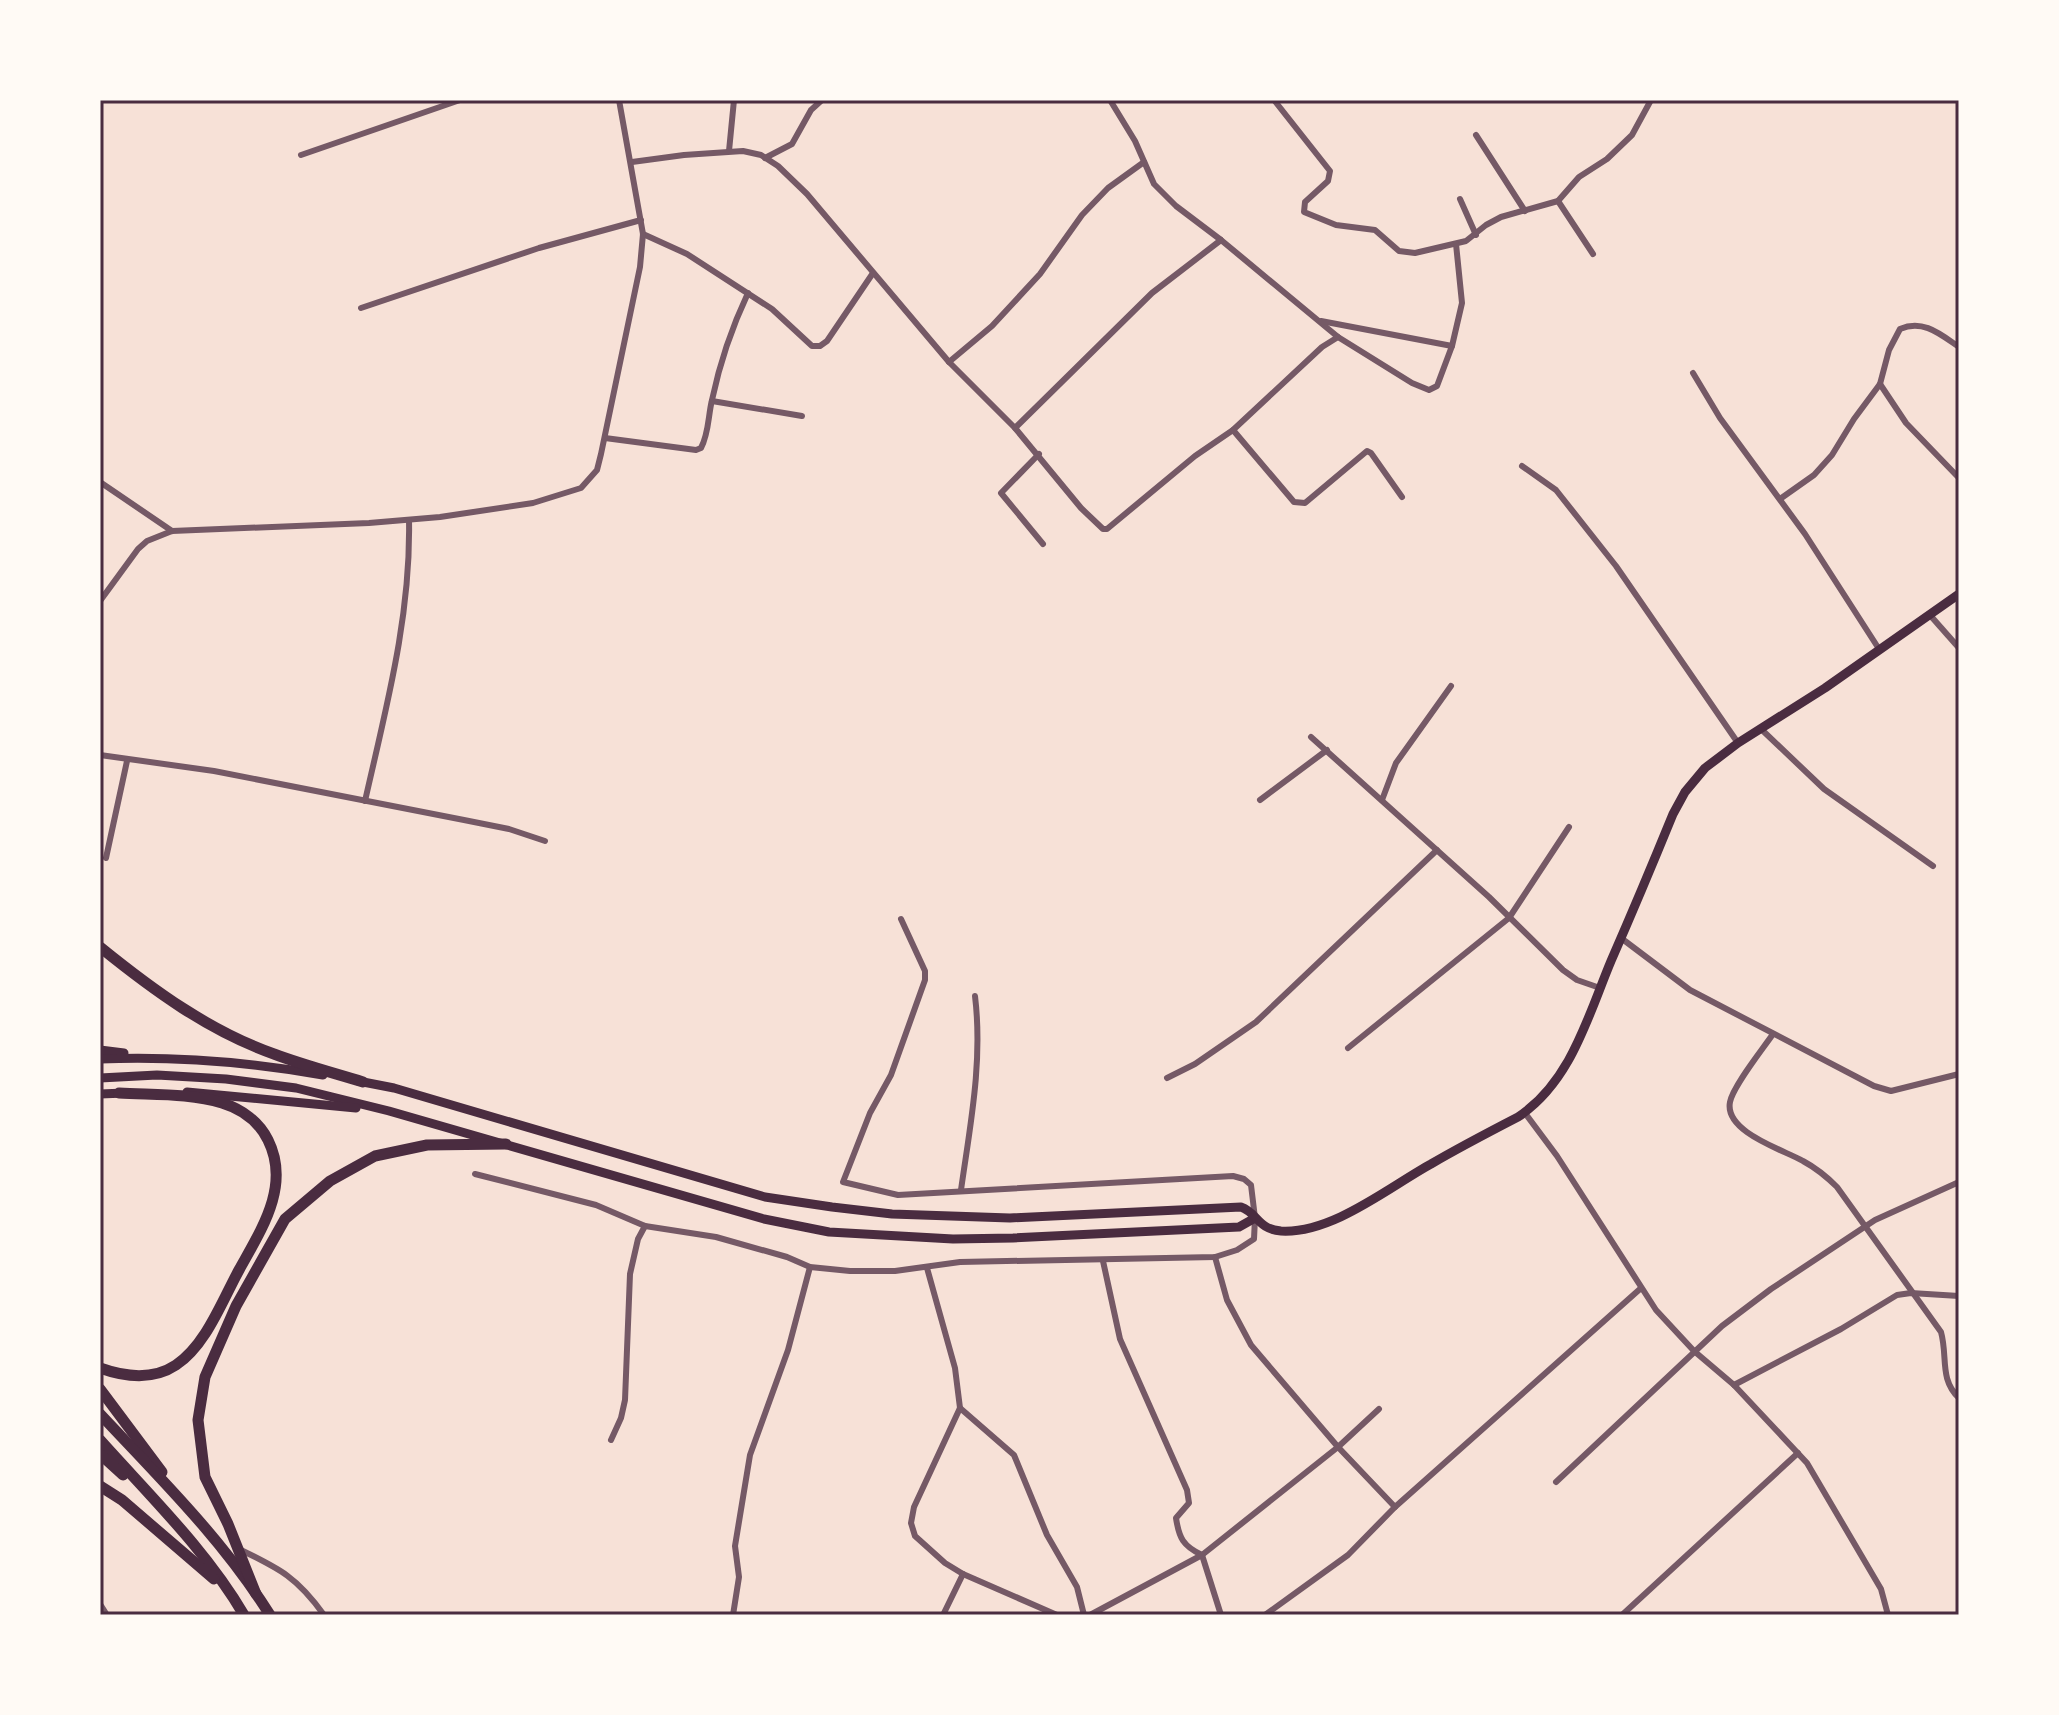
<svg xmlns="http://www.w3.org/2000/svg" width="2059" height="1715" font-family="Mulish,sans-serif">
<rect width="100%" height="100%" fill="#f7e1d7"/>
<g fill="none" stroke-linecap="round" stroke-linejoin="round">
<g stroke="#755966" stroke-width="6">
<polyline points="1110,100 1135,141 1154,184 1176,206 1221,240 1338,337 1412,383 1429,390 1437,386 1452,346"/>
<polyline points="1274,100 1330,171 1328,181 1305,202 1304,212 1336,225 1375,230 1399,251 1415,253 1466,241 1486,225 1501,217 1558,201 1579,177 1607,159 1632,135 1651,100"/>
<polyline points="1476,135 1525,211"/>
<polyline points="729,151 734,100"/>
<polyline points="301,155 460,100"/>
<polyline points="765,158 792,144 811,110 822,100"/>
<polyline points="632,162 684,155 743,151 761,155 778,166 807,194 949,362 1015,428 1081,508 1103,529 1107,529 1195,456 1233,430 1322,347 1338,337"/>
<polyline points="1460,199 1476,235"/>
<polyline points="1558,201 1593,254"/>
<polyline points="643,234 687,254 772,309 812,346 820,346 827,341 873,273"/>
<polyline points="361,308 539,248 641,220"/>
<polyline points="1321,321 1452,346 1462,303 1456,244"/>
<polyline points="949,362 992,326 1040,274 1082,215 1108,188 1144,162"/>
<polyline points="1693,373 1720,418 1805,534 1879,649"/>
<polyline points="1880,384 1906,423 1959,478"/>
<polyline points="712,401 802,416"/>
<polyline points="1015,428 1152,293 1221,240"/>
<polyline points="1233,430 1294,502 1305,503 1367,451 1371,453 1402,497"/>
<path d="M605,438L696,450L701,448C709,433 708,416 712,400C720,362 732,327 748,293"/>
<polyline points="1039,454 1001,493 1043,544"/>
<polyline points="1522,466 1556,490 1616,566 1738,743"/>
<polyline points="100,482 172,531"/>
<path d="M1780,499L1814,475L1832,455L1854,419L1880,384L1889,350L1900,329C1923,319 1940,334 1959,347"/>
<polyline points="100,601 138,549 147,541 172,531 369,523 440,517 533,503 581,488 597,470 601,454 640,267 643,234 619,100"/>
<polyline points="1929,614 1959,648"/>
<polyline points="1761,729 1824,789 1933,866"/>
<polyline points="1311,737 1489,897 1563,970 1577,980 1600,988"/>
<polyline points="100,755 214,771 464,820 509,829 545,841"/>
<polyline points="1260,800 1327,750"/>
<polyline points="1382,800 1396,763 1451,686"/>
<path d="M365,801C386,708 411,616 409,520"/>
<polyline points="106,858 127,761"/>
<polyline points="1621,938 1690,990 1874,1086 1891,1091 1959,1074"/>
<path d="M1773,1034C1762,1050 1733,1086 1730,1102C1724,1132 1784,1150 1803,1161C1816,1168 1826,1176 1837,1187L1941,1332C1948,1357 1939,1379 1959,1398"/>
<polyline points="1348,1048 1509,918 1569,827"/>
<polyline points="1167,1078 1195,1064 1256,1022 1437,850"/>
<polyline points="1525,1113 1557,1156 1656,1310 1694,1351 1734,1385 1807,1463 1881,1589 1888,1615"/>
<polyline points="475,1174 596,1205 645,1226 716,1237 787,1257 810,1267 850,1271 895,1271 960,1262 1215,1257 1237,1250 1254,1239 1255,1218 1251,1185 1244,1179 1233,1176 898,1195 843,1182 870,1113 891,1075 925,980 925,971 901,919"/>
<path d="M961,1190C970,1126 983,1062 975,996"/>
<polyline points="1215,1257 1227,1300 1251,1345 1338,1447 1395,1507"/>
<path d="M1103,1261L1120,1339L1187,1490L1189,1503L1176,1518C1179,1538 1183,1546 1202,1555L1221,1615"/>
<polyline points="927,1268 955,1368 960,1408 914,1507 911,1523 915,1536 945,1563 963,1574 1057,1615"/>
<polyline points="1734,1385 1841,1329 1897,1295 1911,1293 1959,1296"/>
<polyline points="960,1408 1014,1455 1047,1535 1077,1587 1084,1615"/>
<polyline points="611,1440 621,1418 625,1400 630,1274 638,1239 645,1226"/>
<polyline points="1556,1482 1722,1326 1771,1289 1875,1220 1959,1182"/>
<path d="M239,1549C280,1569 297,1577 324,1615"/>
<polyline points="100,1604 107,1615"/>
<polyline points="733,1615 739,1577 735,1546 750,1455 788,1350 810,1267"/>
<polyline points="943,1615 963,1574"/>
<polyline points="1090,1615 1202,1555 1338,1447 1379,1409"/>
<polyline points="1265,1615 1348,1555 1395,1507 1640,1289"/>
<polyline points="1622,1615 1798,1453"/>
</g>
<g stroke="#4a2c40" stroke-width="9">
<polyline points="100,1050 124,1053"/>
<path d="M100,1059C175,1056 249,1062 323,1075"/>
<polyline points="100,1078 157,1075 226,1079 296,1088 389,1111 764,1219 829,1232 953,1239 1013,1238 1239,1227 1255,1218"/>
<path d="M358,1081L394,1088L765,1197L832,1207L892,1214L1010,1218L1241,1207C1258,1213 1257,1229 1281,1231C1332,1234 1389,1187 1431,1164C1460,1147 1489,1132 1518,1117C1571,1082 1588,1016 1611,961C1632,913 1653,863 1673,814L1685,792L1705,768L1738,743L1825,688L1959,594"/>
<polyline points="187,1092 356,1108"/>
<polyline points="100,1094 125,1093"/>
</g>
<g stroke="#4a2c40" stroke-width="11">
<path d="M100,947C153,990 209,1031 274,1054C303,1065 334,1073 363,1082"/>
<path d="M100,1368C125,1377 152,1381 176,1365C206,1345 222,1301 239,1270C261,1230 291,1186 268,1140C259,1122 242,1109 222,1103C190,1093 153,1095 119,1093"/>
<polyline points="100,1389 162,1472"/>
<path d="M100,1414C160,1478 223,1540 270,1615"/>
<path d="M100,1440C150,1496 206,1550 244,1615"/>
<polyline points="100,1454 123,1475"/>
<polyline points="100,1486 122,1500 214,1579"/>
<polyline points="256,1594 228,1524 205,1477 198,1420 205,1377 236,1306 285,1219 330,1181 375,1156 427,1145 506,1144"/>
</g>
</g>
<rect width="2059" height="1715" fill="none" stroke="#fffaf5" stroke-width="204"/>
<rect x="102" y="102" width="1855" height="1511" fill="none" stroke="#4a2c40" stroke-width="3"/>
</svg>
